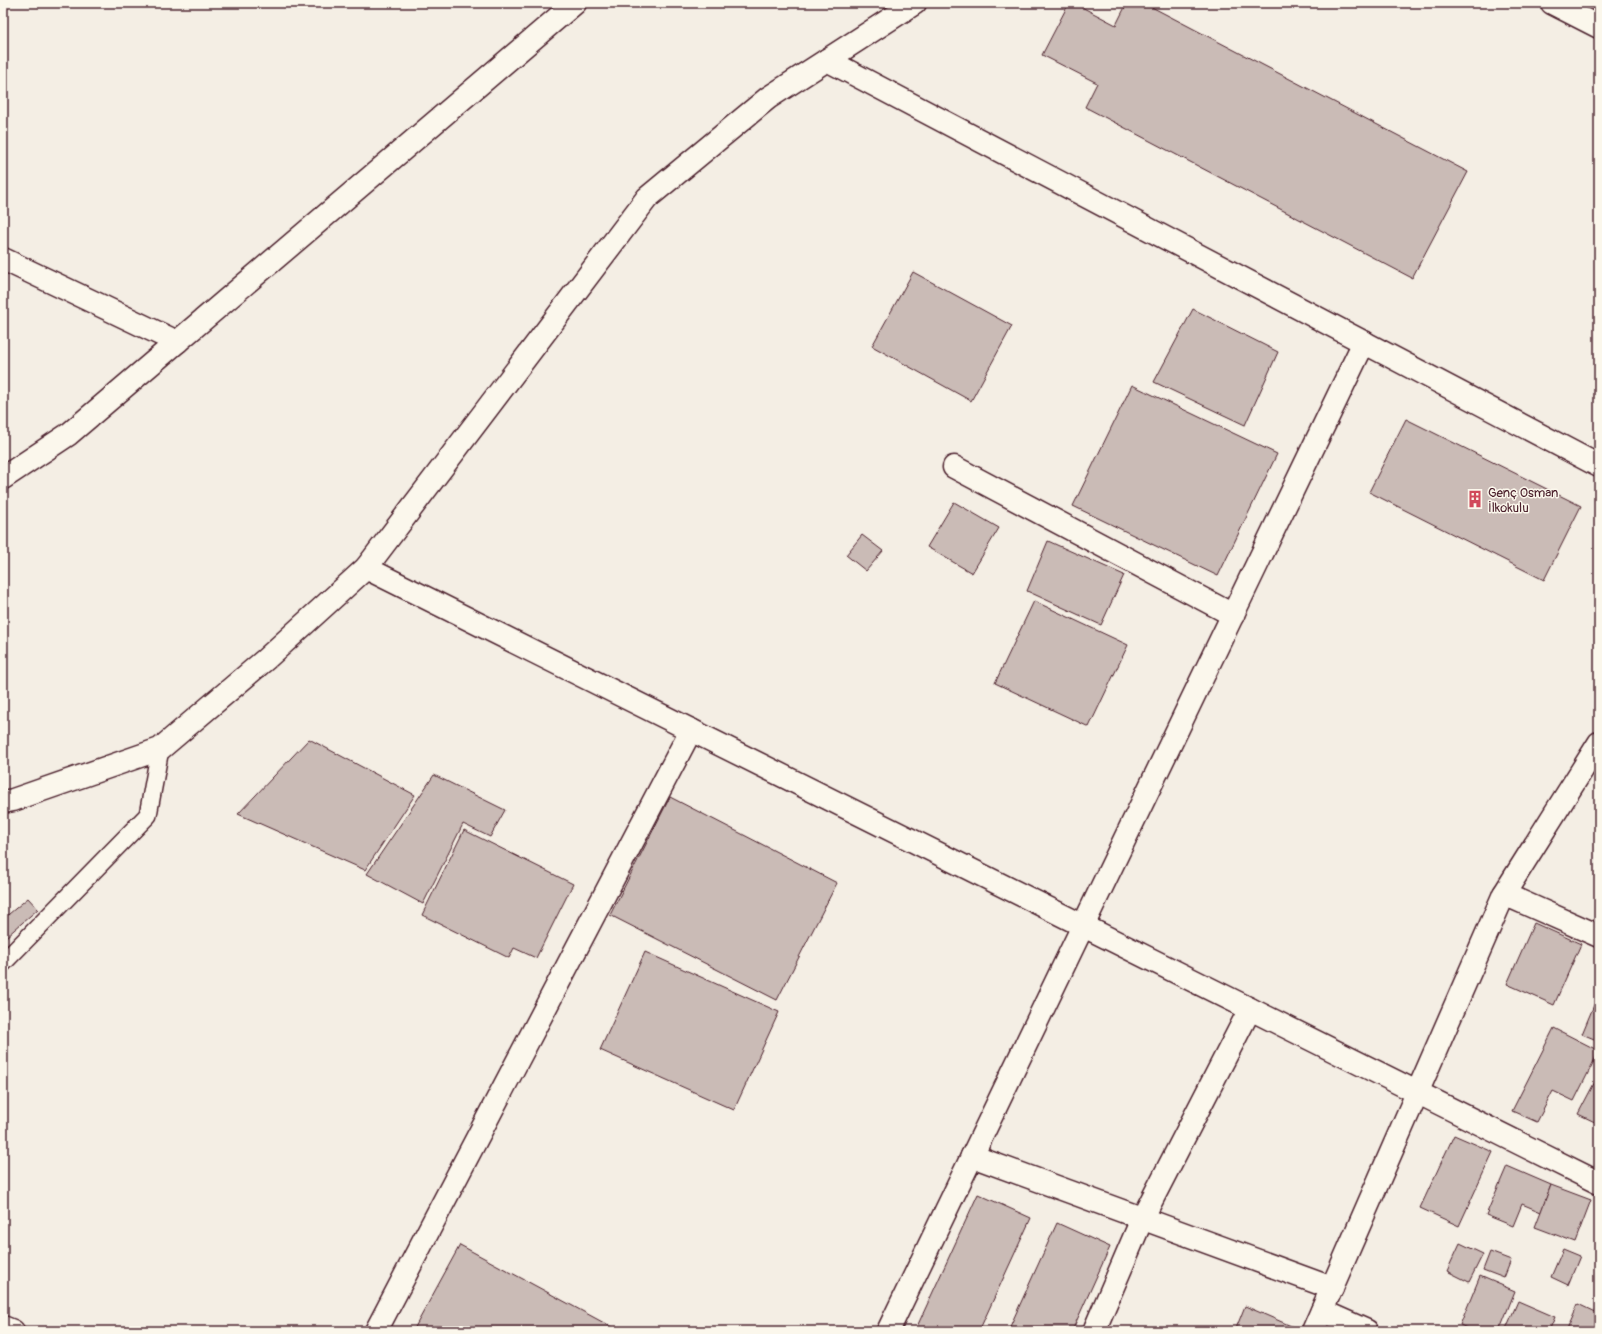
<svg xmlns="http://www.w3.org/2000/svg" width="1602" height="1334" font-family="Pangolin,sans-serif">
<rect width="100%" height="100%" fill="#f4eee4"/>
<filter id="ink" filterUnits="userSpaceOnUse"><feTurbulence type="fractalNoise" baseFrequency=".025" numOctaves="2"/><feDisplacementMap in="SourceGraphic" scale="8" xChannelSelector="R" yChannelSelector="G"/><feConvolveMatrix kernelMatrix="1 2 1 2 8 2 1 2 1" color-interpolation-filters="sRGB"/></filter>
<g filter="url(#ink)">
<g fill="#cabbb6" stroke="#4a1f2b">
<polygon points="1069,3 1074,3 1116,25 1127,3 1144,3 1468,172 1412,278 1085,107 1097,83 1042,55"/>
<polygon points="913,272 1012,326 971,401 872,346"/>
<polygon points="1193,309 1278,352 1245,425 1154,382"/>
<polygon points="1132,385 1277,454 1218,576 1073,506"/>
<polygon points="1406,419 1581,506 1544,580 1369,492"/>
<polygon points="954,502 999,528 972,573 927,547"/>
<polygon points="862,535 883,551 866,571 846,555"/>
<polygon points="1048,541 1124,575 1101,625 1027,591"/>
<polygon points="1034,601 1128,645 1089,727 995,683"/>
<polygon points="309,739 415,795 365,870 238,814"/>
<polygon points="434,775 505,810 490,837 463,824 423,904 367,874"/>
<polygon points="670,797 837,883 777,1000 610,915"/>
<polygon points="464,830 573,884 536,958 514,948 509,958 422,915"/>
<polygon points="28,898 38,909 6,937 3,933 3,919"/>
<polygon points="1534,923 1581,944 1554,1005 1507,984"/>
<polygon points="645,952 779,1012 734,1110 600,1050"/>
<polygon points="1599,993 1599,1041 1582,1034"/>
<polygon points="1554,1028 1599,1051 1574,1101 1553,1091 1537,1122 1512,1111"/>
<polygon points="1599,1074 1599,1124 1578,1114"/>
<polygon points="1454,1135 1493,1152 1459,1226 1420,1208"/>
<polygon points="1507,1166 1551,1185 1541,1212 1522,1204 1513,1226 1486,1215"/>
<polygon points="1551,1185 1591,1200 1575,1242 1535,1227"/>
<polygon points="978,1194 1031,1218 979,1331 915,1331"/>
<polygon points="1057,1223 1110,1247 1072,1331 1008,1331"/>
<polygon points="1460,1243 1483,1254 1469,1282 1447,1271"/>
<polygon points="460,1245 619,1331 413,1331"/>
<polygon points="1563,1249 1580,1256 1568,1285 1551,1277"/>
<polygon points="1490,1252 1511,1260 1504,1278 1483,1270"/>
<polygon points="1480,1276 1515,1291 1499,1331 1474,1331 1460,1325"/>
<polygon points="1518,1301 1555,1317 1549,1331 1505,1331"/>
<polygon points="1578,1304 1599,1314 1599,1331 1566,1331"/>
<polygon points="1245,1306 1298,1329 1297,1331 1235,1331"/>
</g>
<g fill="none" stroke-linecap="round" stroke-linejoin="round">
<g stroke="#4a1f2b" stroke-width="20">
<polyline id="lane" points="3,963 148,815 160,749"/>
</g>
<g stroke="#4a1f2b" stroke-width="25">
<g id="street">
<polyline points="1552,3 1599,27"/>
<polyline points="827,60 1599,466"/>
<polyline points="3,259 177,342 575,3"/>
<polyline points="954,467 1233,615"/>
<polyline points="3,478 69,434 177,342"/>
<polyline points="366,568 1599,1183"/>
<polyline points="3,802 13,800 160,749 266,659 366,568 647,198 768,98 915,3"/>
<polyline points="1504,894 1599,936"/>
<polyline points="972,1156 1332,1288"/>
<polyline points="1322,1311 1367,1331"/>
<polyline points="3,1327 13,1331"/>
<polyline points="376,1331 691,730"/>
<polyline points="888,1331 1364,342"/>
<polyline points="1094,1331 1142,1219 1250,1009"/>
<polyline points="1313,1331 1504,894 1599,743"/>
</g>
</g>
<use href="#lane" stroke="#fbf7ec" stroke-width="17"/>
<use href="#street" stroke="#fbf7ec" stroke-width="22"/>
</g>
</g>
<defs>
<g id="building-bare" transform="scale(1.38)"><path d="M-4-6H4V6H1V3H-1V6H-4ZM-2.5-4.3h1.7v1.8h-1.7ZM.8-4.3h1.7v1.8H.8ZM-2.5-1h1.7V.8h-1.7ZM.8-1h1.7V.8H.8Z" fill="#d1495b" stroke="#fbf7ec" stroke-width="2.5" paint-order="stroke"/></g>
</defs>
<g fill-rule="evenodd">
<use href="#building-bare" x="1475" y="499"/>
</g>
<g text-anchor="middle" stroke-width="3" stroke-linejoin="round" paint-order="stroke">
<g font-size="13" fill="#4a1f2b" stroke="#fbf7ec" text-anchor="start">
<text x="1488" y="497">Genç Osman<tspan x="1488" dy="15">İlkokulu</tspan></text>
</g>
</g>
<rect width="1602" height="1334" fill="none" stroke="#fbf7ec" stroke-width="16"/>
<rect x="8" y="8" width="1586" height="1318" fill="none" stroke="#4a1f2b" stroke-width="1.5" filter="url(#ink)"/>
</svg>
